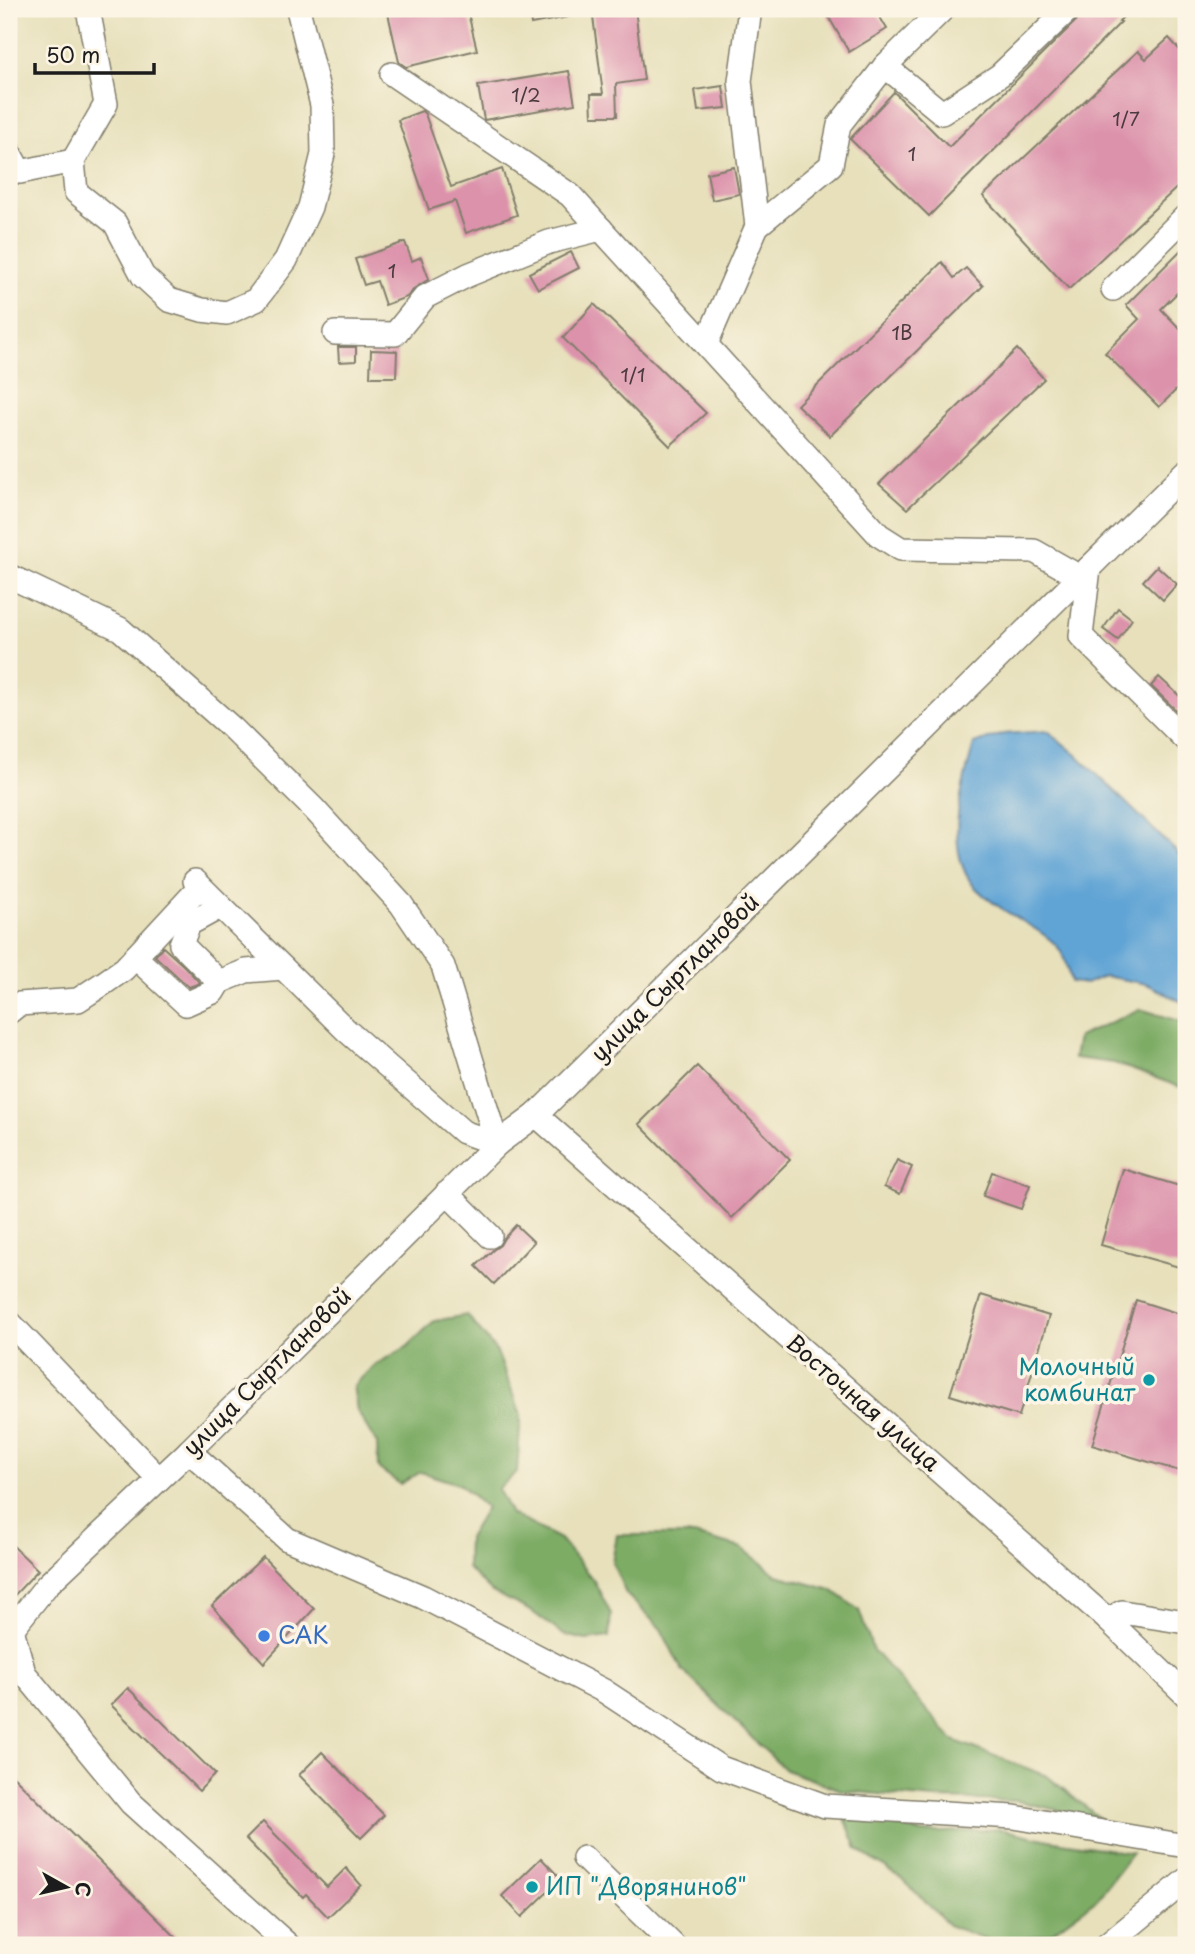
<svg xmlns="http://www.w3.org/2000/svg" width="1195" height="1954" font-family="'Playpen Sans',sans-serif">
<rect width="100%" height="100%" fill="#fcf5e5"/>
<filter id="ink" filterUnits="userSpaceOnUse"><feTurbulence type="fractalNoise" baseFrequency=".0143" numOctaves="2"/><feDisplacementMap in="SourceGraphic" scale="14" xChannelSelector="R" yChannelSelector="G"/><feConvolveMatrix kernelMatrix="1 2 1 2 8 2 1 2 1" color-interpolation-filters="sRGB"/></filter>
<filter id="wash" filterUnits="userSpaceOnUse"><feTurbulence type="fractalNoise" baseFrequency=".00686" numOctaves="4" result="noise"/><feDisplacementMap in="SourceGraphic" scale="28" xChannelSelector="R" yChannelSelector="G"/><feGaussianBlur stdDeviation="1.57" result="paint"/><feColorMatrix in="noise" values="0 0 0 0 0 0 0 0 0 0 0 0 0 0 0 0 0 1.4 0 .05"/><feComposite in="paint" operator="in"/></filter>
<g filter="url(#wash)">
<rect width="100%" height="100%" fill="#e7e0bb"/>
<g fill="#7dac65" stroke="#4c6440" stroke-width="2">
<polygon points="1140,1009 1186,1023 1186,1089 1114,1063 1074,1058 1078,1037"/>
<polygon points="467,1315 497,1352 521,1415 517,1472 498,1489 511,1514 560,1539 594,1581 611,1614 609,1637 586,1640 564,1635 531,1611 492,1592 467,1568 468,1538 486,1508 461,1485 421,1472 400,1484 378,1468 377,1444 357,1411 353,1386 376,1364 407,1347 434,1321"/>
<polygon points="617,1535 694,1535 742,1548 777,1575 832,1590 859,1610 873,1650 953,1740 1047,1776 1102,1820 1017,1801 934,1799 844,1791 785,1770 682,1670 661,1629 626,1594 612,1562"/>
<polygon points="845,1818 877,1821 922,1833 1001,1829 1049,1840 1132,1853 1097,1899 1051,1933 999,1944 950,1926 902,1879 857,1849"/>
</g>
<path fill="#61a4d5" stroke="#3e6078" stroke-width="2" d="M1048,731L1078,756L1186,861V1004L1147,984L1104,976L1086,984L1071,982C1068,973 1066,961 1061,952C1052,935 1016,919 1001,908C992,902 979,892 972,884C944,846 962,785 974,744L1003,734Z"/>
<g id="blocks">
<g fill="#dc92ab">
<polygon points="387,9 467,9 477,50 406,67 399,62"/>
<polygon points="528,9 578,9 579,15 531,24"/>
<polygon points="592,9 635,9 644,80 616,84 617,116 592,116 591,94 603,94"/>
<polygon points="824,9 875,9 887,29 849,52"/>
<polygon points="1088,9 1131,9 1119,21 1121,22 929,216 850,139 894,92 949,147"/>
<polygon points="1169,38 1186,57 1186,179 1069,289 983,196 1138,51 1146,59"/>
<polygon points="569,71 575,104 484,120 478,86"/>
<polygon points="723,86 726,108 698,111 695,90"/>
<polygon points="422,111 425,114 451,187 502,169 517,215 466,233 455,201 429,210 398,120"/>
<polygon points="734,167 739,194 712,200 707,173"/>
<polygon points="405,242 412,261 421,257 429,279 415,288 407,297 385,305 377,281 364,285 355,259"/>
<polygon points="1186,245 1186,284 1161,309 1186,335 1186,363 1180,369 1186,375 1186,380 1159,407 1105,353 1139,319 1126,305"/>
<polygon points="571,252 579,268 538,289 529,273"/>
<polygon points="942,262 954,278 966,268 983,286 830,436 797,405"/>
<polygon points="594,304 706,413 670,446 563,338"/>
<polygon points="338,347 356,347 356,361 339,362"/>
<polygon points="1017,349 1044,379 907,509 879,484"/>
<polygon points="371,350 397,351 396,377 370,377"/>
<polygon points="1157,566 1177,584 1163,600 1143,581"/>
<polygon points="1118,608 1132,619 1118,640 1103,629"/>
<polygon points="1159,677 1186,702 1185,719 1151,686"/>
<polygon points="163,947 185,967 200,983 189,987 155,956"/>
<polygon points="697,1066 790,1160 732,1218 639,1124"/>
<polygon points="897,1160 912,1167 900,1194 884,1187"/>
<polygon points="1123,1169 1186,1188 1186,1269 1101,1245"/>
<polygon points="992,1172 1030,1185 1021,1209 983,1196"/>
<polygon points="516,1225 534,1242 494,1284 476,1266 493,1250 500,1245 504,1238"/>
<polygon points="981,1295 1049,1316 1019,1416 950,1395"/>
<polygon points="1136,1300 1186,1316 1186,1473 1092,1445"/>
<polygon points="9,1542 38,1570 9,1601"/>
<polygon points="263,1557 314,1609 264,1663 212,1606"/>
<polygon points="128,1688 215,1774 199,1791 111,1705"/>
<polygon points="322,1752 384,1815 361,1838 299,1775"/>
<polygon points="9,1772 184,1945 9,1945"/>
<polygon points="263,1822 327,1887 346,1868 361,1885 328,1917 306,1894 303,1897 246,1839"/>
<polygon points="541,1858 561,1879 522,1917 502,1896"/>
</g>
</g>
</g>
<g filter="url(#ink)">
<use href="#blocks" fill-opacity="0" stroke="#827e6c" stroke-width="2"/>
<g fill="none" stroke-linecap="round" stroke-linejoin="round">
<g stroke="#827e6c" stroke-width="26">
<g id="minor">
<polyline points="88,9 106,104 73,161 76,192 115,223 143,276 169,300 202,310 227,313 256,300 286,260 310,207 323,154 322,105 298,9"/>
<polyline points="749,16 740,81 757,226"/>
<polyline points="885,66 943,9"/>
<polyline points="392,74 570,195 879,535 901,549 1034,551 1080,577"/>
<polyline points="9,152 20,172 73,161"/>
<polyline points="1113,289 1186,216"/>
<polyline points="335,333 395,334 425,297 468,275 549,242 601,229"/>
<polyline points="706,344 757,226 831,165 839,125 885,66 942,113 1000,75 1069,9"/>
<polyline points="1089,568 1081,636 1186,740"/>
<polyline points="9,576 120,629 232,728 314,809 401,904 443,966 497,1144"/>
<polyline points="195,881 346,1030 463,1132 497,1144"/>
<polyline points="220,907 189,924 181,944 219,982 246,971 283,968"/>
<polyline points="135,957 186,1004 213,992 219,982"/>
<polyline points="9,1012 19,1004 78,1000 104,983 124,969 200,887"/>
<polyline points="536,1115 1108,1620 1186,1695"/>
<polyline points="447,1193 490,1236"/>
<polyline points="9,1322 159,1479"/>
<polyline points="189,1451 287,1539 423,1597 604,1691 721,1768 825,1806 1014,1817 1186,1846"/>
<polyline points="1108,1620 1122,1612 1186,1622"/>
<polyline points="9,1628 12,1629 47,1585 189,1451 497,1144 536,1115 1186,472"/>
<polyline points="12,1629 24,1673 131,1803 288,1945"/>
<polyline points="584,1858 673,1945"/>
<polyline points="1107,1945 1186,1880"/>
</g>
</g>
<use href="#minor" stroke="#fff" stroke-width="23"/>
</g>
</g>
<g fill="#0f9aa8" stroke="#fcf5e5" stroke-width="2.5">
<circle cx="1149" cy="1380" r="7"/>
<circle cx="532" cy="1887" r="7"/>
</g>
<circle fill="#3f7fe0" stroke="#fcf5e5" stroke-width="2.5" cx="264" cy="1636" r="7"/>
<g text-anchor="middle" stroke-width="7" stroke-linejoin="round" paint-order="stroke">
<g font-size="19" fill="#4c3a40">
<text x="526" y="102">1/2</text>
<text x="1126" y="126">1/7</text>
<text x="912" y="161">1</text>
<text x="392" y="278">1</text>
<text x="902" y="340">1В</text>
<text x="633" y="382">1/1</text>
</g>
<g font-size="23" fill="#1c1c1c" stroke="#fcf5e5">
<text transform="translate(675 978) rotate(-45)" y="8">улица Сыртлановой</text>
<text transform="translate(267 1372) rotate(-45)" y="8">улица Сыртлановой</text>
<text transform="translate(863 1403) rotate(41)" y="8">Восточная улица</text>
</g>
<g font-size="23" fill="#0d838f" stroke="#fcf5e5" text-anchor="end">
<text x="1135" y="1375">Молочный<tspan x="1135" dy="26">комбинат</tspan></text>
<text x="546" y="1895" text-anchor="start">ИП "Дворянинов"</text>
</g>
<g font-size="23" fill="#366cbe" stroke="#fcf5e5" text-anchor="start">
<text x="278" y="1644">САК</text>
</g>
</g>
<rect width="1195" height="1954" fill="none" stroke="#fcf5e5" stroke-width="35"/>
<g transform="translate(66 1887) rotate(98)" stroke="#fcf5e5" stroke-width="5" paint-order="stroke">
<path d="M0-5L12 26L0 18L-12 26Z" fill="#1c1c1c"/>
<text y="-10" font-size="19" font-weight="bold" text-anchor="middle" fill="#1c1c1c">С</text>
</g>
<path d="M35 63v10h119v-10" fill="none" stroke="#1c1c1c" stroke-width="3.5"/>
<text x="46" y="63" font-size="21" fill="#1c1c1c" stroke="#fcf5e5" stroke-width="5" paint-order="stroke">50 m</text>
</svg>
